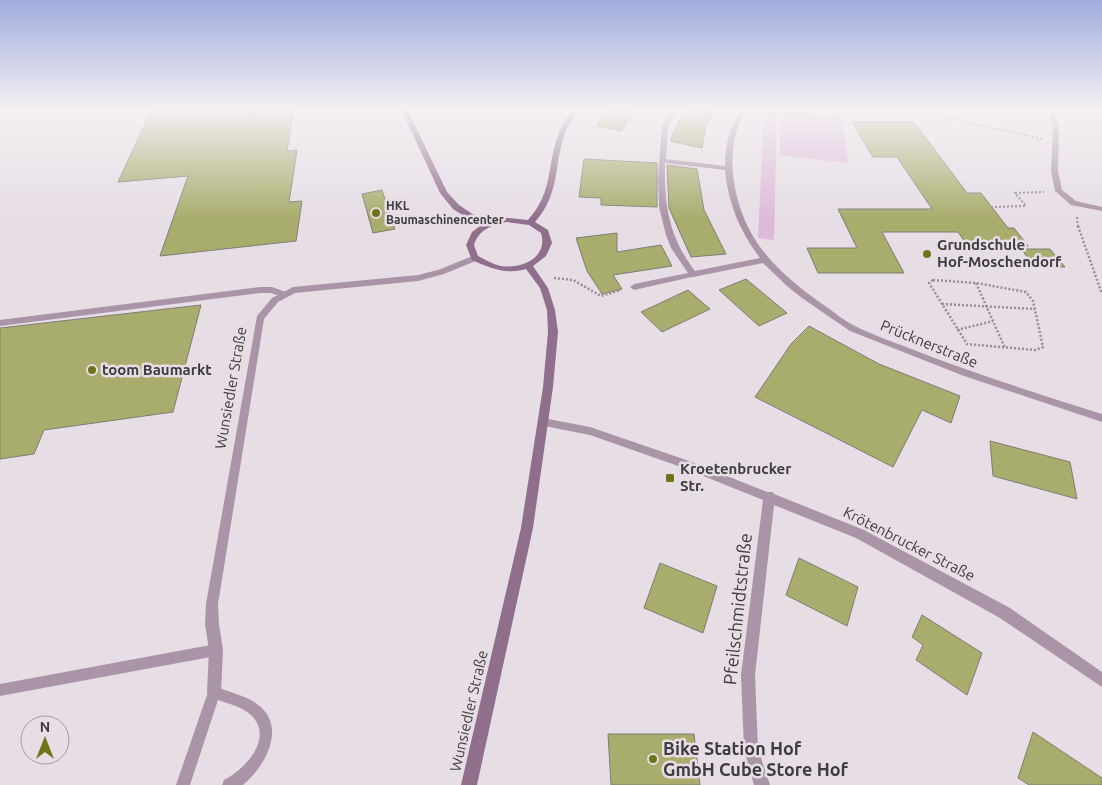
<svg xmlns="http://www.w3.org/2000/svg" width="1102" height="785" font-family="Ubuntu,sans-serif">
<rect width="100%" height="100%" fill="#e6dde5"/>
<g fill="#dcbad8">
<polygon points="764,109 777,109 774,240 758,238"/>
<polygon points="780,109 842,116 848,163 780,155"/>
</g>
<g fill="#a8ac6c" stroke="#7d7e74">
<polygon points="152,109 294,109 287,151 297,150 289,202 302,201 296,241 160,256 188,176 118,182"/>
<polygon points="608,109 636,109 621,131 596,126"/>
<polygon points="689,109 717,109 706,126 702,148 670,141 681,117 683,117"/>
<polygon points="852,122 914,122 967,193 981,193 1008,228 1014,228 1028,246 968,246 958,232 882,232 904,273 818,273 807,248 857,248 838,209 932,209 897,157 873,157"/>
<polygon points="584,159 657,163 657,207 601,205 601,198 579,197"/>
<polygon points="667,165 697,169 704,210 726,254 691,257 669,208"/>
<polygon points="382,190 395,229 373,233 362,194"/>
<polygon points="617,233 617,252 661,245 672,266 613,275 622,289 602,294 587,271 576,238"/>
<polygon points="1021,249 1050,249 1065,267 1035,267"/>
<polygon points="746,279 787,313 759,326 719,290"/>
<polygon points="688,290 710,309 662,332 641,312"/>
<polygon points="201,305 173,412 44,430 34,454 0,459 0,328"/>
<polygon points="809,326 879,364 960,396 951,423 922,410 893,467 755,397 791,344"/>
<polygon points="990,441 1070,462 1077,499 993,476"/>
<polygon points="799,558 858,587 847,626 786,595"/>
<polygon points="660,563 717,586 703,633 644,608"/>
<polygon points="922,615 982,653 967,695 916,660 923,645 912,637"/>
<polygon points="1033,732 1102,778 1102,785 1029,785 1018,778"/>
<polygon points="608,734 694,734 700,785 611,785"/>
</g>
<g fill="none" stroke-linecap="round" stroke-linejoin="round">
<g stroke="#958f95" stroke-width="2" stroke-dasharray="2 2" stroke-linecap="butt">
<polyline points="907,109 1042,139"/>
<polyline points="991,207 1026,206 1015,193 1044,192"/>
<polyline points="1077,217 1078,227"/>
</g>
<g stroke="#958f95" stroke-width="2.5" stroke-dasharray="2 2" stroke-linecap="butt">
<polyline points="1078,226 1102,294"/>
<polyline points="554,278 573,280 601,296 621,290"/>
<polygon points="933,280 976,283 1026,292 1033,301 1043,347 1035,350 967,344 929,283"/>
<polyline points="976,283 1005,348"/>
<polyline points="942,304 1035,309"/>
<polyline points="957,330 993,321"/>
</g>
<g fill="#aa94a7" fill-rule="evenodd">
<polygon points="693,272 697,274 696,276 634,290 630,287 634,284"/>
<polygon points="260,287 272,287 286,292 287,294 283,297 271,293 260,293 0,326 0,320"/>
<polygon points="216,644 220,646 222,650 220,654 216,656 0,696 0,684"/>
<path d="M214,686C228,692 245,695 257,704C288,726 265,767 243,785H222L224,780C244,770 273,740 253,717C244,707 229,704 218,700L190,785H176L208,692L210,688Z"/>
</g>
<g fill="#aa94a7" fill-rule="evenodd">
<path d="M673,109H679L668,126L666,159L725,166C725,145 730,127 740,109H746C731,137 729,166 737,197C750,248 783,276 825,306C834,312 843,320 853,325C874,336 897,343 919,352C979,375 1041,395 1102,414V422L964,376L850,331L802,298L787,286L763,263L693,277L690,276L671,248L666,235L659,207L658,177L662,126ZM665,163L725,170C728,203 740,232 760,258L695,271C669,237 664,205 665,163Z"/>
<polygon points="1049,109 1055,109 1059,130 1058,171 1062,190 1076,201 1102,207 1102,211 1071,205 1055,191 1051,171 1053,130"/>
<polygon points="475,255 478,256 478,260 444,274 418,281 295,293 278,302 264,319 218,604 219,624 223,650 221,692 219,697 214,699 209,697 207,692 209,650 205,624 206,604 257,316 272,298 293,287 418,275 438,270"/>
<polygon points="543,418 590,427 689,461 767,492 773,492 774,494 864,530 1010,608 1102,672 1102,687 1000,618 856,538 774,505 755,675 758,749 770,785 754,785 744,749 741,675 763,500 681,467 590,435 539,425 538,422 539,419"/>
</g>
<path fill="#8f6f8c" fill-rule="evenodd" d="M401,109H407L447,192L459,205L486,223L507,218L528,220C554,191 546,166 559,133C562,124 567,117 573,109H579C574,117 569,124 565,133C553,167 561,192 535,222L548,230L552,243L546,256L533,266L548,288L555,310L558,332L553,387L533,528L477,785H461L521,528L543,387L548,332L547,310L540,288L526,269C506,275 490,268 472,260L466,245L472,232L480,226L453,209L440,193ZM507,222L529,225L541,233C549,259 518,271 497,265C491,263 484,259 478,256L474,245C479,229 492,225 507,222Z"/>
</g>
<linearGradient id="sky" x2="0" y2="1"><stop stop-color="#a0adde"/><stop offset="0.5" stop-color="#f4f0f3"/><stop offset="1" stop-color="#f4f0f3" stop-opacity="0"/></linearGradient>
<rect width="1102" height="219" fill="url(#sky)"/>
<g fill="#71731a" stroke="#e6dde5" stroke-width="2">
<circle cx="376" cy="213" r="5"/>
<circle cx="927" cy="254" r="5"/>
<circle cx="92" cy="370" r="5"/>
<rect x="665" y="473" width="10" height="10" rx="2.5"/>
<circle cx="653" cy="759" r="5"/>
</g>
<g text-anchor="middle" stroke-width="5" stroke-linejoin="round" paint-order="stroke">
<g font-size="12" font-weight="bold" fill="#3f3c3f" stroke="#e6dde5" text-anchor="start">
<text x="386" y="210">HKL<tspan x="386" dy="14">Baumaschinencenter</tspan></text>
</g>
<g font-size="15" font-weight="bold" fill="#3f3c3f" stroke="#e6dde5" text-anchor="start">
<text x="937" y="250">Grundschule<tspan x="937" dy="17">Hof-Moschendorf</tspan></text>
<text x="102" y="375">toom Baumarkt</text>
<text x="680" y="474">Kroetenbrucker<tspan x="680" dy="17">Str.</tspan></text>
</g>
<g font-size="15" fill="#3f3c3f" stroke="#e6dde5">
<text transform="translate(929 344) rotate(22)" y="5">Prücknerstraße</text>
<text transform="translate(231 388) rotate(-80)" y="5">Wunsiedler Straße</text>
<text transform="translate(909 544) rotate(27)" y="5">Krötenbrucker Straße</text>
<text transform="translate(469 711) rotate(-77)" y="5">Wunsiedler Straße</text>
</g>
<g font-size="18" fill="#3f3c3f" stroke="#e6dde5">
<text transform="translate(738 609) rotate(-84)" y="6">Pfeilschmidtstraße</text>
</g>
<g font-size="18" font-weight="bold" fill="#3f3c3f" stroke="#e6dde5" text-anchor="start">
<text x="663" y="755">Bike Station Hof<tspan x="663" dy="21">GmbH Cube Store Hof</tspan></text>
</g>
</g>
<g transform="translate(45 740)"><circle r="24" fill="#e6dde5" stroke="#a39da3"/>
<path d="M0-4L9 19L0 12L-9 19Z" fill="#71731a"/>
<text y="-8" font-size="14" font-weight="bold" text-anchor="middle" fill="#3f3c3f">N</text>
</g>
</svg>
